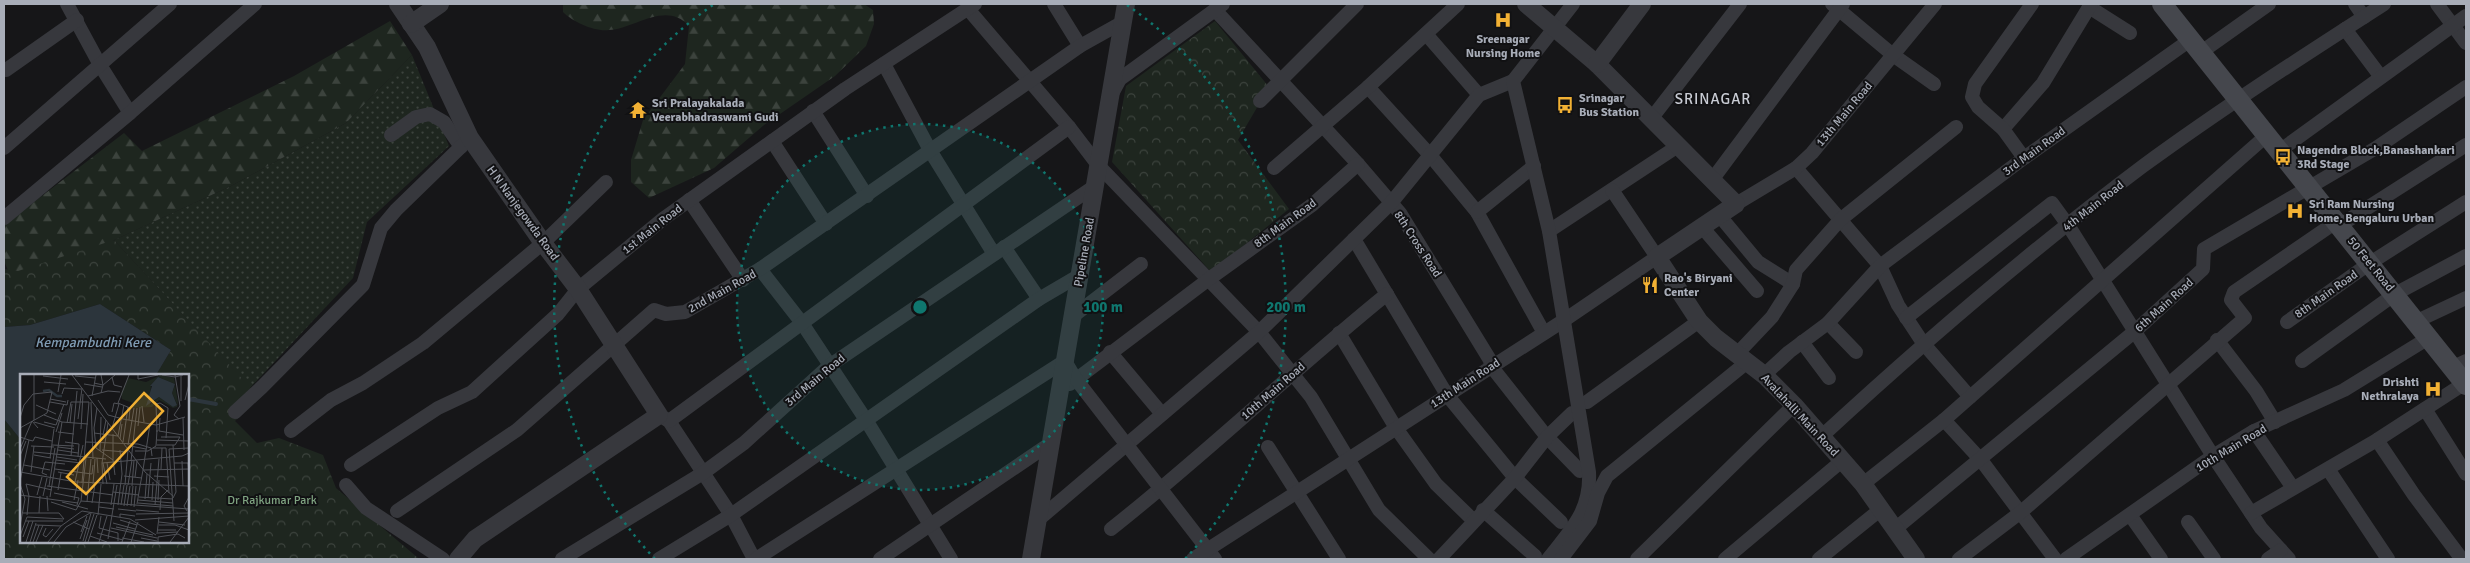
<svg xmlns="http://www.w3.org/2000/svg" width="2470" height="563" font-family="Signika,sans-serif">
<defs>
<pattern id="grass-dots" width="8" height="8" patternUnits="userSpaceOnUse" patternTransform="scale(1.25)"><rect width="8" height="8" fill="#1e261f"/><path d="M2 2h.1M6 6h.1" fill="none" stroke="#3c433d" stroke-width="1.8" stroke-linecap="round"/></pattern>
<pattern id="forest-firs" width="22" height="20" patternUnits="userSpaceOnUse" patternTransform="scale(1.25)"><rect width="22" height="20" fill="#1e261f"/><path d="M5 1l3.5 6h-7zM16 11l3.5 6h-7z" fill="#3c433d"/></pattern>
<pattern id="park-crowns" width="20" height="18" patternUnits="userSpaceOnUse" patternTransform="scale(1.25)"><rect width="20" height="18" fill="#1e261f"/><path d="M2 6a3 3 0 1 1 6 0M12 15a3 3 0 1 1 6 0" fill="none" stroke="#3c433d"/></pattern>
</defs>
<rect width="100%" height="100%" fill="#161618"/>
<polygon fill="url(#grass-dots)" points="412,55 449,146 367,222 353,278 250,388 114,240 231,186 346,123"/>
<g fill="url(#forest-firs)">
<path d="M563,4H864L873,10L874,24L866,46L835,76L764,125L714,168L649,198L631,182V160L643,120L685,64L689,26C666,0 634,29 609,30C595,32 573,22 563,12Z"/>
<polygon points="390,21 412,55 346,123 231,186 30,279 11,277 4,261 4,225 124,133 142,151 294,76"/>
</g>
<g fill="url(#park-crowns)">
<polygon points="1215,21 1269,87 1238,140 1289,209 1211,272 1112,162 1126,86"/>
<polygon points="114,240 259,397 235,421 257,443 279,438 323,455 336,488 418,558 4,559 4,419 21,440 21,542 188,542 188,376 156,375 171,350 100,304 30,325 4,327 4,269 18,271"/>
</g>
<polygon fill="#2c353c" points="100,304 171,350 156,375 21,376 21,440 4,419 4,327 30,325"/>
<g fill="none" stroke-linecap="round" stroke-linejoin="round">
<polyline stroke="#2c353c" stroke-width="4" points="188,399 216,404"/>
<g stroke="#37383d" stroke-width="14">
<polyline points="67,4 100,65 130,113"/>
<polyline points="968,4 968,9 1069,127 1098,165 1259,332 1311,397 1379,510 1429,559"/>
<polyline points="1054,4 1080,46"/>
<polyline points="1832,4 1893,55 1934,84"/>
<polyline points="2355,4 2364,17"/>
<polyline points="2437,4 2466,43"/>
<polyline points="2089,7 2130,33"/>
<polyline points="1215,10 1358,164 1400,213 1490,360 1491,366 1547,437 1580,471"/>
<polyline points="2345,29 2381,77"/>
<polyline points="1426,34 1479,95"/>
<polyline points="2200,53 2269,4"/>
<polyline points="884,64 931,152 994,254"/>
<polyline points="6,70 77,20"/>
<polyline points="1368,87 1430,155 1477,212 1544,333"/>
<polyline points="1113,92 1120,79 1223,4"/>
<polyline points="1260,101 1357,4"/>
<polyline points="813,111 867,196"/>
<polyline points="1651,119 1740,4"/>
<polyline points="2003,129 2043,83 2091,4"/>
<polyline points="391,135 416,117 430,114 444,122 461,147"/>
<polyline points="772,141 826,224"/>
<polyline points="4,148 170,4"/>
<polyline points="2278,152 2466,16"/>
<polyline points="2024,158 2003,129 1978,107 1972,97 1975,84 2032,4"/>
<polyline points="1274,168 1368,87 1458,4"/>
<polyline points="1796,168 1880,266 1898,305 1923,343 1970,397"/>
<polyline points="1712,180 1843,4"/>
<polyline points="689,200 743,280"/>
<polyline points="1736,204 1796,168 1812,153 1935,4"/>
<polyline points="1477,212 1534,166"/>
<polyline points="1719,215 1758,262 1793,284"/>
<polyline points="4,218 130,113 255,4"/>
<polyline points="2339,226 2466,145"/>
<polyline points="1702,227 1757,291"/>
<polyline points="1549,231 1678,146"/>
<polyline points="1354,239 1447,395 1515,478 1561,522"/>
<polyline points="1004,247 1039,299"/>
<polyline points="760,269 802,323 866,420 951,559"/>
<polyline points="1072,317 1141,264"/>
<polyline points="1906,318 2052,203 2068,225 2213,456 2261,528 2289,559"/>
<polyline points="2417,321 2466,298"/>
<polyline points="2287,322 2370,263 2466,202"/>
<polyline points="1828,323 1856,352"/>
<polyline points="1339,333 1396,428 1436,484 1473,520"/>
<polyline points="2217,340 2256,391 2275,422"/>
<polyline points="1802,342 1829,378"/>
<polyline points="1110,352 1162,414"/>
<polyline points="1736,355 1772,317 1793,284 1796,270 1840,220 1956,127"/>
<polyline points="2302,361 2395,294 2466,256"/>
<polyline points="2453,367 2466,361"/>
<polyline points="1764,375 1789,352 1828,323 1880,266 2024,158 2190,40"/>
<polyline points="1070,384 1209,279 1312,205 1358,164"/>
<polyline points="1587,402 1699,321"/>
<polyline points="2425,409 2466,474"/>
<polyline points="235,412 262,387 363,285 381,228 396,210 470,138"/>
<polyline points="661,416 669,421 731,515 754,559"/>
<polyline points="1944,420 1981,460 2055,559"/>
<polyline points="669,421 1069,127"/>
<polyline points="291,431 331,400 363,383 423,343 543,243 606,182"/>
<polyline points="2254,431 2293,488"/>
<path d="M1822,436C1925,341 2031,250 2143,166C2221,109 2303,56 2384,4"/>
<polyline points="2377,440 2414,495 2461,558"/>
<polyline points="1268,447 1339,559"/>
<polyline points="351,465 438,408 472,392 558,314 578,289 663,219 845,89 975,4"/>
<polyline points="2328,469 2388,559"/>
<polyline points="1863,484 1944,420 2266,136"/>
<polyline points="346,485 366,508 443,559"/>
<polyline points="1483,510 1535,556"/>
<polyline points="397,511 517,430 654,310 666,314 685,312 760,269 1080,46 1123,22"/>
<polyline points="2251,513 2377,440 2465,383"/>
<polyline points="2130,515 2161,559"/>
<polyline points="1038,520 1259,332 1391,203 1479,95 1513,81"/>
<polyline points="2188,522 2214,559"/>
<path d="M1111,529C1206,454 1293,370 1387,294"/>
<polyline points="1895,529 2134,332 2203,269 2204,249 2376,148 2466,87"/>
<polyline points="562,559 703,473 744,443 829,366 1095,186"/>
<polyline points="659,559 731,515 1039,299 1080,275"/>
<polyline points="756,559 1065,361 1075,378 1215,559"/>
<polyline points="880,559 1051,443"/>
<polyline points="1193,559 1563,321 1657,257 1612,190"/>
<polyline points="1439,559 1515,478 1547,437 1572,413"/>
<path d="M1548,559C1571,530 1591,511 1589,472L1549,231L1513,81L1573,4"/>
<polyline points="1561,559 1590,521 1598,493 1607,476 1746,363"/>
<polyline points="1637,559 1794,405"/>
<polyline points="1725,559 1843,460"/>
<polyline points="1819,559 1881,509"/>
<polyline points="1959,559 2021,512 2245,318 2231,300 2234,292 2336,222"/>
<polyline points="2066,559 2213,456 2254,431 2344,390 2430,337"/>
<polyline points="2268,559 2281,550"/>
</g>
<g stroke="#37383d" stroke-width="18">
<polyline points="398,4 427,47 470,138 543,243 578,289 659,415 475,539 458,559"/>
<polyline points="1526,4 1597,64 1736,204 1657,257 1699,321 1716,338 1764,375 1794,405 1863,484 1916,559"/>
<polyline points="411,24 440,4"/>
<polyline points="1597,64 1642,4"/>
<polyline points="1031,559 1126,4"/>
</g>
<polyline stroke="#45474d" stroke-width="20" points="2162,4 2466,385"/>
</g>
<circle cx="920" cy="307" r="183" fill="#0f766e" fill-opacity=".12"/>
<g fill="none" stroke="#0f766e" stroke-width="2.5" stroke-dasharray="2.5 5">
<circle cx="920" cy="307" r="183"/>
<path d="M655 559A366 366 0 0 1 713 5M1127 5A366 366 0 0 1 1185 559"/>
</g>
<defs>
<g id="hospital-bare" transform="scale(1.35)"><path d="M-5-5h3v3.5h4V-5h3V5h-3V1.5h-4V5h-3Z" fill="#f2b134" stroke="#111113" stroke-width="2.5" paint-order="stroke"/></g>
<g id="bus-bare" transform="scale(1.35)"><path d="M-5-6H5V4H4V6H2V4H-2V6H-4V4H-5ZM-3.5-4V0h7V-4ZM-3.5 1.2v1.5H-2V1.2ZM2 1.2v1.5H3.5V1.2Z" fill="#f2b134" stroke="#111113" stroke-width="2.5" paint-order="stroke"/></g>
<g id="temple-bare" transform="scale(1.35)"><path d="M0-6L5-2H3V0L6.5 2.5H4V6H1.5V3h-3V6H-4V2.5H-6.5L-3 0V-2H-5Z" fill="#f2b134" stroke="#111113" stroke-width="2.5" paint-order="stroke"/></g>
<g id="restaurant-bare" transform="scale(1.35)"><path d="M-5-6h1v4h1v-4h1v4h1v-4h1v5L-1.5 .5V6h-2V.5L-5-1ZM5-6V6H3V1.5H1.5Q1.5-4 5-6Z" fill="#f2b134" stroke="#111113" stroke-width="2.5" paint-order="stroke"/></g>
</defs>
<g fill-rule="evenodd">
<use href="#hospital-bare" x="1503" y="20"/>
<use href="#bus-bare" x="1565" y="105"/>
<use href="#temple-bare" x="638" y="110"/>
<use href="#bus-bare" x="2283" y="157"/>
<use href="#hospital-bare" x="2295" y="211"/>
<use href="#restaurant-bare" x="1650" y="285"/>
<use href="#hospital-bare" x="2433" y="389"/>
</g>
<g text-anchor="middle" stroke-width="4" stroke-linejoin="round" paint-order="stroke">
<g font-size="12" font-weight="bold" fill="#a8adb8" stroke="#111113" text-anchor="start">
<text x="1503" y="43" text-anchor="middle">Sreenagar<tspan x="1503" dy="14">Nursing Home</tspan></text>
<text x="1579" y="102">Srinagar<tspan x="1579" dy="14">Bus Station</tspan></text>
<text x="652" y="107">Sri Pralayakalada<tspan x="652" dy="14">Veerabhadraswami Gudi</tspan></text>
<text x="2297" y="154">Nagendra Block,Banashankari<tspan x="2297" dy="14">3Rd Stage</tspan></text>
<text x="2309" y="208">Sri Ram Nursing<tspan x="2309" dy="14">Home, Bengaluru Urban</tspan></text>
<text x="1664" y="282">Rao's Biryani<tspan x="1664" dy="14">Center</tspan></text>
<text x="2419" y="386" text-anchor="end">Drishti<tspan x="2419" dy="14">Nethralaya</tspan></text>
</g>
<g font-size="12" fill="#a8adb8" stroke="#111113">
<text transform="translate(1844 114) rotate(-50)" y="4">13th Main Road</text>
<text transform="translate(2034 151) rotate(-36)" y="4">3rd Main Road</text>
<text transform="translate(2093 206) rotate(-38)" y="4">4th Main Road</text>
<text transform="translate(523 213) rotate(54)" y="4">H N Nanjegowda Road</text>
<text transform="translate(1285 223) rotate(-36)" y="4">8th Main Road</text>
<text transform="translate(652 229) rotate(-38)" y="4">1st Main Road</text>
<text transform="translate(1418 244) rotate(57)" y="4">8th Cross Road</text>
<text transform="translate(1084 252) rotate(-80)" y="4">Pipeline Road</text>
<text transform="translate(2371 264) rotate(51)" y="4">50 Feet Road</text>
<text transform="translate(722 291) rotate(-29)" y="4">2nd Main Road</text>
<text transform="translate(2326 294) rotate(-35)" y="4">8th Main Road</text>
<text transform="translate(2164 305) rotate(-42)" y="4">6th Main Road</text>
<text transform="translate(815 380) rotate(-40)" y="4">3rd Main Road</text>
<text transform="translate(1465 383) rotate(-33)" y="4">13th Main Road</text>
<text transform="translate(1273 391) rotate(-41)" y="4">10th Main Road</text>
<text transform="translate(1800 415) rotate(47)" y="4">Avalahalli Main Road</text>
<text transform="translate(2231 448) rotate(-31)" y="4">10th Main Road</text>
</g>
<g font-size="12" fill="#7fa381" stroke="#111113">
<text x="272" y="504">Dr Rajkumar Park</text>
</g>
<g font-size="14" font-style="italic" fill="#7f9bb3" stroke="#111113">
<text x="93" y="347">Kempambudhi Kere</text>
</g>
<g font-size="15" letter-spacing="1" fill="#c9ccd4" stroke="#111113">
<text x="1713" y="104">SRINAGAR</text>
</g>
</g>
<g transform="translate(20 374)">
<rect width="169" height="169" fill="#161618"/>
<path d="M141,1L154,4L155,10L138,3L131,11L130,31L139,23L153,33L157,30L152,19L155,11L158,28L157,33L153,34L139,26L132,33L111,34L113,29L102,25L101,19L108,4L126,8Z" fill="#1e261f"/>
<path d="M138,3L155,10L152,19L157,31L153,33L139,23L126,32L132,12H130Z" fill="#2c353c"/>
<path fill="none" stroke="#2c353c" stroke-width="2.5" d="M23,17L29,16L37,22H42"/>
<path fill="none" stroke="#505258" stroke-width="1" d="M52,1L125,98L153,122M118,1V5L138,1M142,1L155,3L163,1M155,1L160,32L154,41L159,45M23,2L48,5M55,2L75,4M92,3L94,11L102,13M24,8L46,10M74,9L83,11L81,1M64,10L82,13M38,18L41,1M81,19L83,11L95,1M42,20L44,14L61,15M68,22L88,17L100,18M72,22L76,1M30,25L46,28M78,26L88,41L103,45L136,51L165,43M165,26L169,10M161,27V2M30,28L47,31L48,26M71,28L73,85M16,31L36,40M122,32L124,48M77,34L74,54L76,74L93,86L95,101M92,38L94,29L99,30L92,54M24,41L42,48L68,50M0,44L4,31L13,20L32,18L27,39L0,54M140,44L139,57L163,61M163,44L164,76M58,45L62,14M14,46V1M109,46L110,34L98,29L109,1M14,48L35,54M24,48L36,51L44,30M47,49L51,28H69M50,49L52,30M88,49L82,89L162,82L169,79M118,52L120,33M61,55L63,20M36,58L42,39M38,58L54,60M137,58L136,30L140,29L148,34L146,64M74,59L98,62L104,31M93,60V86M83,61L86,46M0,63L9,66L0,107M100,65L102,50M9,66L13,67L15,63L32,67M137,66L169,67M45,68L59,70L58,83M66,68L118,70L131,74L132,82M103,68L108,33M32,71L54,72M108,71L114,34M137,71H155L160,63H141M11,72L34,73M110,72L126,75M38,73L54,75M133,74H146L149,119M0,75L12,47L18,54M38,76L58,79M82,76L105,78M80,77L81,43M115,77H128L136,72L137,56M14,78L86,85M14,81L31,84M0,82L6,67M51,82L57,17M37,83L57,86M30,84L34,55M77,84L78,99M36,86L61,89M111,87L117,34M162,87L163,112M82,89L83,110M83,89L87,110M87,89L90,106M154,89H168L169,101M4,91L30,96M35,95L72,100L73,91M141,95L142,74M123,96L130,50M0,98L56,108L169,112M11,98L14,72M38,98L54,101M27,101L22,99L25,88L45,90M104,102L122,104M134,102L149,103M115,103L117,87M55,108L63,71M62,109L69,28M0,110L5,125L0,152M6,110L9,122L7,141M6,110L32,116M73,110L75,85M105,111L108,76M108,111L112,86M27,112L93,121M29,112L35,74M112,112L114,86M120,112L123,96L169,95M38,116L41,99M93,118L119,121M34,119L59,124L57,131M0,121L58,129M17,121L22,103M23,122L27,104M27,122L28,137M30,123L42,48M119,123L153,125M128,124L131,89M153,124L156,118L153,71M125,125L127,100M54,126L58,106M118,126L153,129M132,126L133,108M138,126L139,106M61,127L169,135M31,128L56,136M42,128L68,135M67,128L71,85M72,129L75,110M118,129L153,132M117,130L120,112M91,131L94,110M98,131L102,100L100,76M101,131L104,111M135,131L139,85M104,132L107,111M107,132L110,112M111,132L113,112M79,133L94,135M114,133L116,112M98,135L116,137M56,136L61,127L66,84M116,136L139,138M140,136L141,123L148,116M167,137L164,132L169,123M3,139H39L44,145M19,139L20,122M116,140L169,139M78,141L81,110M81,142L79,154L98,159V167M100,143V140L115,142M100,146L117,151M115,146L169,142M6,147H43M154,147L149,75L169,74M53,148L69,155M139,148L165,151M93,149L115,155M16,151L41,152M139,151H155L169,156M96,153L133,161M26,154L23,161L26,163L33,155M91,154L137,164M138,156H156M61,158L67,142M77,159L103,166M138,159L158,158M137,160L139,143M0,162L7,143L44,145M70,162L87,168M3,163L9,147M102,164L124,168M121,164L137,167M60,165L67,146M88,165L97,111M63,167L71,139M6,168L13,147M10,168L16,149M13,168L19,151M16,168L23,151M28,168L41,152L62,137L110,145L136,161M34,168L46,153L70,139M65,168L74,140M68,168L77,141M79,168L87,142M102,168L110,147M111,168L118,148M138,168V163L158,160L165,164M150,168L169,143"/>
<path fill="#f2b134" fill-opacity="0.15" stroke="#f2b134" stroke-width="2.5" d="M124,19L143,37L66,120L47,103Z"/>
<rect width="169" height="169" fill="none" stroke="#a8adb8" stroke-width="2.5"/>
</g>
<circle cx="920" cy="307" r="8" fill="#0f766e" stroke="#111113" stroke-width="2.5"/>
<g font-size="15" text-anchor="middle" font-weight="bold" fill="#0f766e" stroke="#111113" stroke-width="4" stroke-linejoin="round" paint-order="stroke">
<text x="1103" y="312">100 m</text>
<text x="1286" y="312">200 m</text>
</g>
<rect width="2470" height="563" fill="none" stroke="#a8adb8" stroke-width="10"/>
</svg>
